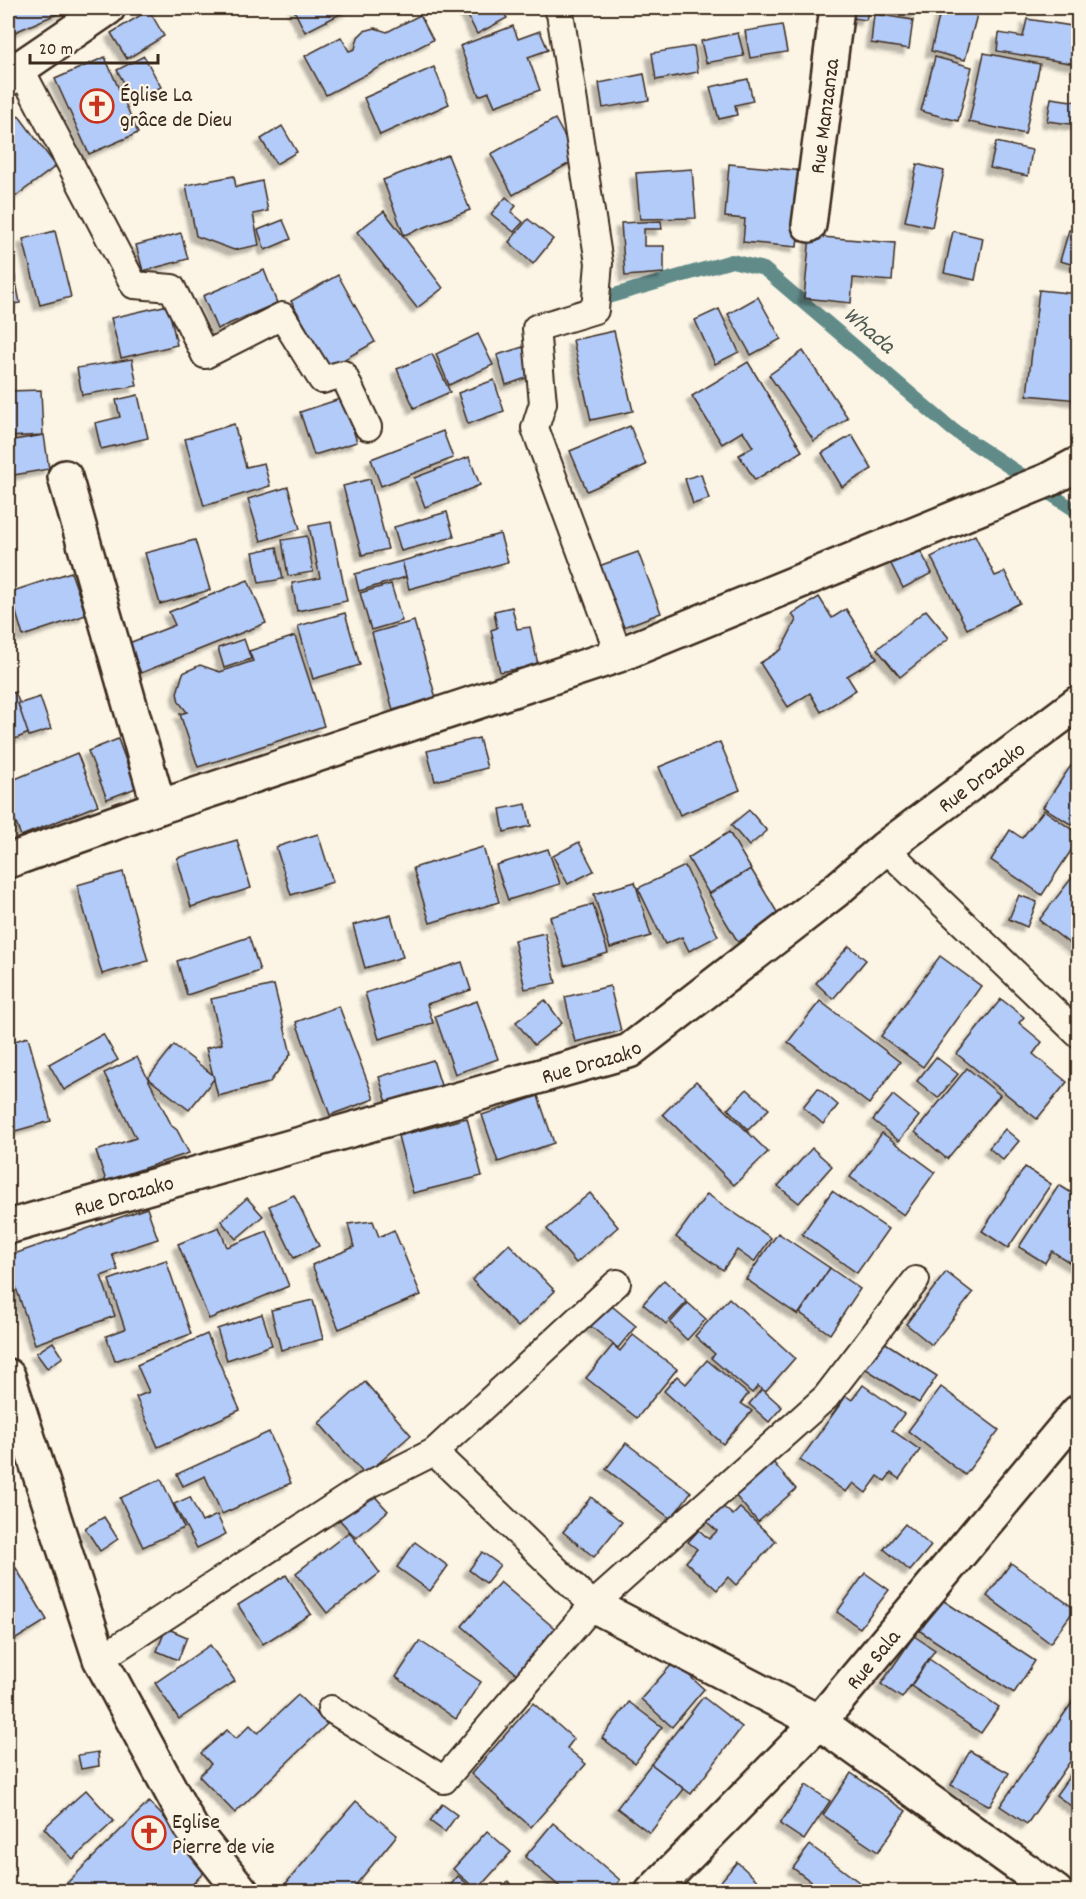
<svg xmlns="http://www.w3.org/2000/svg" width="1086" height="1899" font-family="Dekko,sans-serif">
<defs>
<filter id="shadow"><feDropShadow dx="-5.5" dy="5.5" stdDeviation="1.5" flood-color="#0004"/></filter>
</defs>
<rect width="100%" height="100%" fill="#fcf5e5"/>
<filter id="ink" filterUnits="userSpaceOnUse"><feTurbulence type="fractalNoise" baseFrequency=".0167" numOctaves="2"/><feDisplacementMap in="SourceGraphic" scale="12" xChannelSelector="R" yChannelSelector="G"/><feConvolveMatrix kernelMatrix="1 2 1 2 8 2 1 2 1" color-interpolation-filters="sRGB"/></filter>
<g filter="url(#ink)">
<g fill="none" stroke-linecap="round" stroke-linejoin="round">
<polyline stroke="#618b89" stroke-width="14" points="611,296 732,261 764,269 953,430 1078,512"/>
</g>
<g fill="#b3cbf9" stroke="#3b2a1e" stroke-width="1.5" filter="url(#shadow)">
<polygon points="8,8 66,8 66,10 8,35"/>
<polygon points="293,8 352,8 305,32"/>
<polygon points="464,8 501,8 507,18 477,34"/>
<polygon points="848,8 869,8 866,20 846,17"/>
<polygon points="876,8 918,8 917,14"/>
<polygon points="941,8 965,8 978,11 965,60 931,51"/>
<polygon points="149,10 164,36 127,59 111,33"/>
<polygon points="874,14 913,20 909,49 871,43"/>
<polygon points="420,15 433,40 326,95 305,56 341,37 349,51 355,49 358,37 364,31 375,28 387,32"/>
<polygon points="1027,19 1078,27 1076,64 997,51 999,33 1023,37"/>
<polygon points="782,25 787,52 750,58 745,31"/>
<polygon points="513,26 518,39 540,31 548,50 528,57 540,90 495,106 489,92 479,96 460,46"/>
<polygon points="738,33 744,56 706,63 701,41"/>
<polygon points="694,46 698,72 656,80 652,53"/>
<polygon points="984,53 1040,64 1025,134 969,122"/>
<polygon points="144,56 161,87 134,101 117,70"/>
<polygon points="105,57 138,133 89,154 55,79"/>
<polygon points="935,57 972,67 958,121 921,111"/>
<polygon points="434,67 449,104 380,135 364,98"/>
<polygon points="644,74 649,100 603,108 599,83"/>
<polygon points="748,79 753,101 735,105 737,115 719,119 710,87"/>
<polygon points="1051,98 1078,102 1078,125 1047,121"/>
<polygon points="19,116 56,166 8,202 8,124"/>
<polygon points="555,119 577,159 513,195 491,154"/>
<polygon points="282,126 297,152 276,164 261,139"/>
<polygon points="996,142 1032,150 1028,176 990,168"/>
<polygon points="448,155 470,210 404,235 383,180"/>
<polygon points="729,164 804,171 797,247 743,242 745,219 725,217"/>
<polygon points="917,164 944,171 932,227 905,221"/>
<polygon points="692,169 696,218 640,219 636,173"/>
<polygon points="234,176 236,187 262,181 268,211 253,214 259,245 234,250 196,236 186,185"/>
<polygon points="506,197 516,206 511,212 523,222 514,232 491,214"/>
<polygon points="384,211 443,288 417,308 357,232"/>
<polygon points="528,219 553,239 533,264 509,242"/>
<polygon points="283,220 291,239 265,250 258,230"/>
<polygon points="661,221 662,229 644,229 644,246 664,246 664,273 625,276 621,223"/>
<polygon points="1069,230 1078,233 1078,266 1060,261"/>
<polygon points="55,231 71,297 40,305 23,239"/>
<polygon points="953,231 983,238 975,280 944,273"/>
<polygon points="181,233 188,259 143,271 136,245"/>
<polygon points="810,236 895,243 892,281 853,278 851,303 804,298"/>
<polygon points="8,240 20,303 8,305"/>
<polygon points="264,270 277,303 217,329 203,296"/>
<polygon points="338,275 375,342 329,368 291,301"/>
<polygon points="1039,290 1078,294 1078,400 1027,395"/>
<polygon points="758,297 781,339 751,355 728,314"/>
<polygon points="168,305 177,345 121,358 111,318"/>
<polygon points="719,309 739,352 715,364 695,320"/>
<polygon points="614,331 633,411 591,420 573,340"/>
<polygon points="478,334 493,365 449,385 436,354"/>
<polygon points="523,347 532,376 506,385 497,355"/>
<polygon points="803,351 848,418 814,441 769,375"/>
<polygon points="432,354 450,392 414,408 397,369"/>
<polygon points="132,359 137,386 82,395 77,368"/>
<polygon points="748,362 802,451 755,480 739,455 753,447 743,431 722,444 692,396"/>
<polygon points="494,380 504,411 468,424 458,393"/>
<polygon points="41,390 43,435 8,437 8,391"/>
<polygon points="138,395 148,438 101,449 95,423 120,417 116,400"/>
<polygon points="343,398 357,442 314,455 300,412"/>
<polygon points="234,424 246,467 264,463 270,486 204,506 185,439"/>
<polygon points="630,426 646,465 587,491 570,451"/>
<polygon points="443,431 453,458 381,486 371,459"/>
<polygon points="44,435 49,469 8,476 8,441"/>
<polygon points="852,435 872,469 842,487 822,453"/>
<polygon points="469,457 480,485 425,507 414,478"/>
<polygon points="701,474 709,499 693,504 685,479"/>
<polygon points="370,479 388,549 362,555 343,486"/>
<polygon points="288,487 300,529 261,541 248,499"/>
<polygon points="447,512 454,537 401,551 394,527"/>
<polygon points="331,522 347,601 297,611 292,583 320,578 309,526"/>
<polygon points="500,534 508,562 409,589 402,561"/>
<polygon points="975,535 995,576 1005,572 1020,603 967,629 931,557"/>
<polygon points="307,536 313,572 288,576 282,540"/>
<polygon points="195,540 210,590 160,604 145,553"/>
<polygon points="277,547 283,579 259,583 253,552"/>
<polygon points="919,548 932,573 903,588 890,562"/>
<polygon points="638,552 661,613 618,629 596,567"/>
<polygon points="402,561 406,577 359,591 355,574"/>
<polygon points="71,572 86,615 23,636 10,592"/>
<polygon points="248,580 266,623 141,673 129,643 175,625 169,612"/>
<polygon points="391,584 402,621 371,630 360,593"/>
<polygon points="819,597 832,618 846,609 877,658 847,676 856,690 821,712 810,693 788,707 760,663 781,650 796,620 792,614"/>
<polygon points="512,607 517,629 530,627 538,665 500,672 491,630 497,628 494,611"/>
<polygon points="926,610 949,638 900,677 877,649"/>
<polygon points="345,613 360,665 313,679 298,626"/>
<polygon points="414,621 436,698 393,710 372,633"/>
<polygon points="295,636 324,726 198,767 180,714 187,712 179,702 177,693 183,673 200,665 220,672 253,661 249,651"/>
<polygon points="244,639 251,659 224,668 218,648"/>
<polygon points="15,692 31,732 8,742 8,695"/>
<polygon points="40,697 51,729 29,736 18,704"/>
<polygon points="479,738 487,768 435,781 427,751"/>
<polygon points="118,739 136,788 107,799 88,751"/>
<polygon points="720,742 740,790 680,815 659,767"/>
<polygon points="77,753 98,805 21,836 8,803 8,782"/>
<polygon points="1072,764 1078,768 1078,815 1072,825 1043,807"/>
<polygon points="526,804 531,826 504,832 500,809"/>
<polygon points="749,810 767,831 749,846 731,825"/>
<polygon points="1044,810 1078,834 1078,840 1042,895 991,860 1010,830 1022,838"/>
<polygon points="729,832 751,869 709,894 688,858"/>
<polygon points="318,834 333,882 291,895 276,847"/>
<polygon points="237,840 251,888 191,907 177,858"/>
<polygon points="579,842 594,871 568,884 553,856"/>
<polygon points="483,847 499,902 430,923 413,868"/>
<polygon points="548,849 560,884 508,900 496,865"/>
<polygon points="685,866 718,936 689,951 682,937 665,944 638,888"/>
<polygon points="751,869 780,917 738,942 709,894"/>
<polygon points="123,872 148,961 102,974 77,885"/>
<polygon points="1074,875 1078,878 1078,950 1039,920"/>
<polygon points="635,882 651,936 610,948 594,894"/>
<polygon points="1019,895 1037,902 1027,927 1009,919"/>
<polygon points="593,904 608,953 565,966 550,917"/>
<polygon points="391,915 403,957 365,968 353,925"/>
<polygon points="545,933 556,983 525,989 514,940"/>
<polygon points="249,937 260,971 187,995 177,961"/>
<polygon points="849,946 866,960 833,999 816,983"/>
<polygon points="940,956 981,986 923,1067 881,1036"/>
<polygon points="462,962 471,990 427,1004 433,1023 379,1039 365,993"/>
<polygon points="274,985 291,1054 269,1083 218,1096 206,1048 222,1044 211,999"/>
<polygon points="610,986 621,1031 575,1042 565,997"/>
<polygon points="1001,999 1024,1017 1019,1023 1042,1042 1033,1054 1067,1082 1037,1119 957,1054"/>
<polygon points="545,1000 562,1023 534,1045 516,1022"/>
<polygon points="477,1001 498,1059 455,1074 435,1016"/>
<polygon points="820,1001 900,1062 869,1104 788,1042"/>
<polygon points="339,1006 374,1099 330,1115 296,1022"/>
<polygon points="103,1034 118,1060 64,1090 49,1064"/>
<polygon points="28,1037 51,1121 8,1133 8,1043"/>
<polygon points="174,1045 213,1075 214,1079 189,1110 148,1078"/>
<polygon points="137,1057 172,1126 177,1130 189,1153 106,1181 96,1151 136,1138 104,1073"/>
<polygon points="936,1057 958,1074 938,1098 917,1081"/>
<polygon points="433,1060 444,1095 390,1112 379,1077"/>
<polygon points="967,1068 1000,1095 947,1159 915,1132"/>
<polygon points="696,1081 768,1152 734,1185 663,1114"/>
<polygon points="818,1088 838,1105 823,1124 803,1107"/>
<polygon points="747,1089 769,1109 748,1130 728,1109"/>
<polygon points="893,1095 919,1116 899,1141 873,1120"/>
<polygon points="538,1096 554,1143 498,1162 482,1115"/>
<polygon points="467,1118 482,1176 413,1193 398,1136"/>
<polygon points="1005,1129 1019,1141 1003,1160 989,1148"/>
<polygon points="882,1133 935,1172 904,1215 850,1177"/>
<polygon points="812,1148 832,1166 799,1203 778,1186"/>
<polygon points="1025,1167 1051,1184 1008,1248 982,1231"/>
<polygon points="1059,1185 1078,1197 1078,1217 1070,1230 1078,1235 1078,1260 1075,1266 1052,1251 1045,1263 1019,1247"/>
<polygon points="832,1191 888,1229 857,1273 802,1234"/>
<polygon points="590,1193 618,1227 576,1263 547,1229"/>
<polygon points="707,1194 771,1238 754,1262 737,1250 723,1270 676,1237"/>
<polygon points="294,1195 319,1246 294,1258 269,1206"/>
<polygon points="247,1198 263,1216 236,1239 221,1221"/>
<polygon points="147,1208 158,1239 112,1254 118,1270 101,1276 115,1316 35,1344 8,1264 8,1256"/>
<polygon points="373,1221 379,1237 394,1230 421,1295 339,1329 312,1265 354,1247 348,1224"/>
<polygon points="219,1227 227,1247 267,1231 289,1286 209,1319 178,1244"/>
<polygon points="778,1233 830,1268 798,1315 746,1279"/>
<polygon points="509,1244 555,1291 518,1327 472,1280"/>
<polygon points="166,1260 191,1334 115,1361 106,1336 125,1329 109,1280"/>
<polygon points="830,1268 860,1289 830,1334 800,1313"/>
<polygon points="946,1272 973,1293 932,1345 906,1324"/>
<polygon points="664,1280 687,1302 666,1324 643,1304"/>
<polygon points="729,1298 795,1358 765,1392 758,1386 752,1393 711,1358 715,1354 695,1336"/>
<polygon points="313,1300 323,1339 281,1350 271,1310"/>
<polygon points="607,1302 636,1326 618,1348 589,1325"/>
<polygon points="688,1303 706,1319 687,1340 670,1323"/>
<polygon points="262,1314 272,1345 227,1360 217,1329"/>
<polygon points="207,1334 240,1410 158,1447 136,1397 149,1392 137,1365"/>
<polygon points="633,1335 677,1369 637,1418 586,1378 613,1345 620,1351"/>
<polygon points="881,1340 937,1376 919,1403 863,1367"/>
<polygon points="53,1342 63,1357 47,1368 36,1353"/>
<polygon points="707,1360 748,1394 741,1403 752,1411 723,1444 664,1391 677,1376 686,1384"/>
<polygon points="365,1382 411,1435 365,1475 319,1423"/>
<polygon points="863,1385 904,1414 892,1430 920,1450 899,1479 891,1473 885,1481 878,1476 866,1493 853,1483 846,1492 800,1460 846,1396 852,1400"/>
<polygon points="941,1387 999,1430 965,1475 908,1431"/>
<polygon points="762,1389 782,1407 769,1422 749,1404"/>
<polygon points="269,1432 291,1483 222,1514 205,1476 183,1486 177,1474"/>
<polygon points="626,1443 691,1492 671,1519 606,1469"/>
<polygon points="772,1461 796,1489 758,1522 734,1494"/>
<polygon points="161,1479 184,1528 143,1547 120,1498"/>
<polygon points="370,1491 388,1511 356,1538 338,1518"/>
<polygon points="190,1497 202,1522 217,1515 226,1534 197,1548 174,1504"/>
<polygon points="591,1497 622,1522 594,1557 563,1532"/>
<polygon points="721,1505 733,1515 740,1508 776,1541 736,1585 728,1577 717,1590 686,1562 697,1549 688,1542 699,1530 709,1539 717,1531 706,1521"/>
<polygon points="104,1517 118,1539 100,1551 85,1528"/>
<polygon points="905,1524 931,1546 910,1571 884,1549"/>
<polygon points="349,1532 380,1573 327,1613 296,1573"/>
<polygon points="415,1542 448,1566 430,1591 397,1567"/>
<polygon points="482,1552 500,1565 486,1583 469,1570"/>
<polygon points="1011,1563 1075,1609 1050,1643 987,1596"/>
<polygon points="16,1568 47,1620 8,1644 8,1573"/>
<polygon points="865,1573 889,1590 860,1628 837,1612"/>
<polygon points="286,1575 311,1614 263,1644 238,1605"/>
<polygon points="500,1582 565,1637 526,1682 462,1626"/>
<polygon points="941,1599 1035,1661 1014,1693 920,1631"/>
<polygon points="166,1628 187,1637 178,1660 157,1651"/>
<polygon points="914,1636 935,1650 902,1698 881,1684"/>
<polygon points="420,1641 481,1682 456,1719 396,1677"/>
<polygon points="210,1645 235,1681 179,1719 155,1683"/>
<polygon points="929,1659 999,1707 981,1733 911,1686"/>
<polygon points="674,1662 704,1689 672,1727 641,1699"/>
<polygon points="1078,1694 1078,1750 1027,1824 1000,1806"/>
<polygon points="298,1695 327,1724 235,1813 199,1776 211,1764 201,1753 227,1730 236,1739 250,1725 258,1733"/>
<polygon points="703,1697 742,1727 691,1794 651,1764"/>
<polygon points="629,1702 662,1727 635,1763 602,1738"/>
<polygon points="533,1703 574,1739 567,1748 586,1764 531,1827 471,1774"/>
<polygon points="970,1751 1009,1773 990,1806 951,1785"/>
<polygon points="98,1752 99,1766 81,1769 78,1755"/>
<polygon points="651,1764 684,1789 650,1833 617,1808"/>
<polygon points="1078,1764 1078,1811 1056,1795"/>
<polygon points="851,1773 906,1811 878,1852 823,1815"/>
<polygon points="806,1785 830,1801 804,1840 780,1824"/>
<polygon points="86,1790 114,1821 73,1859 44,1828"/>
<polygon points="356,1801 397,1835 350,1892 286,1892 282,1888"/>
<polygon points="149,1802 211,1865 185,1892 58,1892"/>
<polygon points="442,1804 457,1815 445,1832 430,1821"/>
<polygon points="553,1823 620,1880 610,1892 566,1892 525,1857"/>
<polygon points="487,1831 511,1852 477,1890 453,1869"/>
<polygon points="810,1845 872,1892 825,1892 793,1868"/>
<polygon points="737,1862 760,1883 753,1892 712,1892"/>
<polygon points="458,1876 476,1892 445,1892"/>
<polygon points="508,1881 519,1892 498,1892"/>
</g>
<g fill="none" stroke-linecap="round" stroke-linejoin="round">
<g stroke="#3b2a1e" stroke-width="30">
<g id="service">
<polyline points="557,8 560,13 599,263 595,310 536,328 543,403 535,428 619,655"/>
<polyline points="20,68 134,285 172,288 205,355 282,316 322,380 343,374 368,427"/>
<polyline points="885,848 1078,1034"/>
<polyline points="434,1452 593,1605"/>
<polyline points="100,1659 364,1487 434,1452 617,1283"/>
<polyline points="331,1709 444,1780 593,1605 826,1397 916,1280"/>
</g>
</g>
<g stroke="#3b2a1e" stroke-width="38">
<g id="minor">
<polyline points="8,79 20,68 108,8"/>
<path id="s1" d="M809,225L837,8"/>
<polyline points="65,477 159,807"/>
<polyline points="8,861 159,807 619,655 1048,480 1078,464"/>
<path id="s2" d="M8,1227L629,1051L834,892L885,848L1078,703"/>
<polyline points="8,1376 100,1659 191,1828 242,1892"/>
<polyline points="593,1605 819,1722 1056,1892"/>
<path id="s3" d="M652,1892L819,1722L1078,1412"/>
</g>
</g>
<use href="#service" stroke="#fcf5e5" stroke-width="26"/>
<use href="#minor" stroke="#fcf5e5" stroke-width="33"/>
</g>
</g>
<defs>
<g id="church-ring" transform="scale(1.725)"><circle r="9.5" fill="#fcf5e5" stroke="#c8321e" stroke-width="1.5"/><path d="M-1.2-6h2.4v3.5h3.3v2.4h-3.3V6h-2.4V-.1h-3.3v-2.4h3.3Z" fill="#c8321e"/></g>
</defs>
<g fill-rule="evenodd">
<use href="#church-ring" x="97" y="106"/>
<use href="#church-ring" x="149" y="1833"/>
</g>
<g text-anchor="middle" stroke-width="4.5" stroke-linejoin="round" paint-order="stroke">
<g font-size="22" fill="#3b2a1e" stroke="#fcf5e5" text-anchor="start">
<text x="120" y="101">Église La<tspan x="120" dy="25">grâce de Dieu</tspan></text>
<text x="172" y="1828">Eglise<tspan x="172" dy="25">Pierre de vie</tspan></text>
</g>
<g font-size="22" fill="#3b2a1e" stroke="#fcf5e5">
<text dy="8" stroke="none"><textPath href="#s1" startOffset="110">Rue Manzanza</textPath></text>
<text dy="8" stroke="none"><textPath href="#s2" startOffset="1092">Rue Drazako</textPath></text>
<text dy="8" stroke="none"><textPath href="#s2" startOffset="606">Rue Drazako</textPath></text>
<text dy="8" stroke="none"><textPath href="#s2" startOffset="120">Rue Drazako</textPath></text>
<text dy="8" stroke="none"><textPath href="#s3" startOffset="321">Rue Sala</textPath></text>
</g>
<g font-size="24" font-style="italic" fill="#4e5b54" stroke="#fcf5e5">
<text transform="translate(870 329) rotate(40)" y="8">Whada</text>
</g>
</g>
<rect width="1086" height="1899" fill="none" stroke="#fcf5e5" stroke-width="30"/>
<rect x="15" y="15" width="1056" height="1869" fill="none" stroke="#3b2a1e" stroke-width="2" filter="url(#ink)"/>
<path d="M30 54v9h128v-9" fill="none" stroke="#3b2a1e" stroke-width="3"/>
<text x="39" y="54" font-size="18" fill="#3b2a1e" stroke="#fcf5e5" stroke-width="4.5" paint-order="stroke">20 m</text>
</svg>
